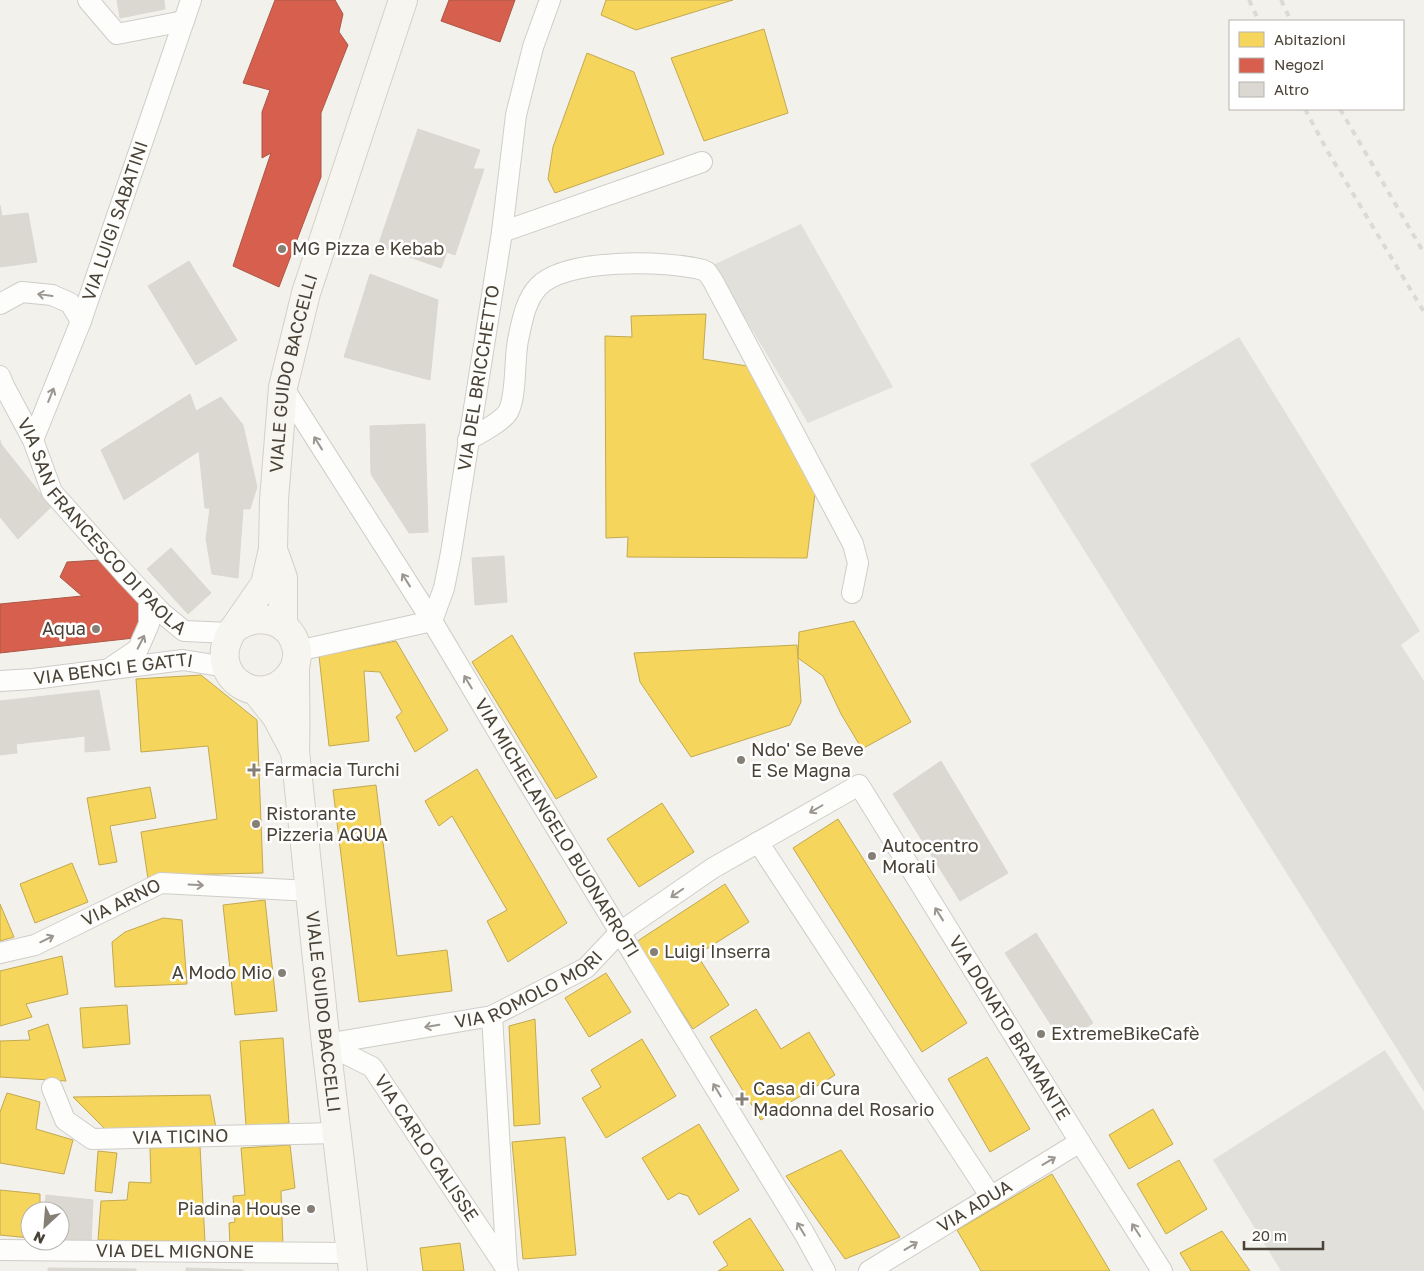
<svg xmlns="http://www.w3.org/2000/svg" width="1424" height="1271" font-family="'Golos Text',sans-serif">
<rect width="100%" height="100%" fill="#f3f1ec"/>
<g fill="#e2e0db">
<polygon points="801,224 893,387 808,423 713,265"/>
<polygon points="1239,337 1420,631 1401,645 1424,681 1424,1092 1030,464"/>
<polygon points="1385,1050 1424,1111 1424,1271 1281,1271 1213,1160"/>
</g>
<g fill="#f6d55c" stroke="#c2a951">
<polygon points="606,0 733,0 636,30 601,15"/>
<polygon points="764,29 788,113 704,141 671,58"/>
<polygon points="587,53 634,72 664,154 555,193 548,179 553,147"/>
<polygon points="706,314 703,359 747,366 815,494 807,558 627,557 628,537 606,538 605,336 632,337 631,316"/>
<polygon points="854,621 911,722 862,749 841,714 823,676 798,658 799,632"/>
<polygon points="512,635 597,777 556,799 472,662"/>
<polygon points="396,641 448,730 415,752 396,717 402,712 380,672 364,671 369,741 329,746 319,656"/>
<polygon points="797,645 801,702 790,725 691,757 640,682 634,653"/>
<polygon points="201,675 257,720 263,873 170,875 148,879 141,832 217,819 208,746 141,752 136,679"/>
<polygon points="477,769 567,923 508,962 487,921 507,910 452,816 439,826 425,801"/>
<polygon points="376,785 397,956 447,950 452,991 359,1002 333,790"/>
<polygon points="150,787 156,818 110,826 117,862 99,865 87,798"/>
<polygon points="662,803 694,852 639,887 607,839"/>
<polygon points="838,819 967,1023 922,1052 793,848"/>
<polygon points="72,863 88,902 35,923 20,884"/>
<polygon points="725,884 749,922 697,955 729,1005 693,1029 636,942"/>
<polygon points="265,900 277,1011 235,1015 223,905"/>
<polygon points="0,904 14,937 0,941"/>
<polygon points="163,918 182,920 187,984 115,987 112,942 125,932"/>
<polygon points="62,956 68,994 26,1004 32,1017 0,1026 0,971"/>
<polygon points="606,973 631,1012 589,1037 565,998"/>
<polygon points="127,1005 130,1044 83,1048 80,1008"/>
<polygon points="756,1009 781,1049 809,1032 835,1075 761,1120 710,1037"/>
<polygon points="535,1019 540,1124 514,1126 509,1026"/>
<polygon points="48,1024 66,1081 0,1077 0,1041 30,1040 28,1031"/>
<polygon points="283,1038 289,1123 246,1126 240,1041"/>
<polygon points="642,1039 676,1096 606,1138 582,1098 601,1087 591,1070"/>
<polygon points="987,1057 1030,1129 990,1152 948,1079"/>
<polygon points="7,1093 40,1102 36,1129 73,1140 64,1174 0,1163 0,1112"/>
<polygon points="210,1095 216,1128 106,1130 73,1097"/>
<polygon points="1153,1109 1173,1144 1129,1169 1109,1135"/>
<polygon points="699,1124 739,1190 699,1215 688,1196 679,1193 668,1200 642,1158"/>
<polygon points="565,1137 576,1255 523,1259 512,1142"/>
<polygon points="290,1145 295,1188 281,1191 283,1245 230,1245 229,1223 235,1222 233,1196 245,1195 241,1148"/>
<polygon points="200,1146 205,1242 98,1240 101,1201 127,1200 129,1182 151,1183 150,1148"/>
<polygon points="841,1150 900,1237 845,1259 786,1176"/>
<polygon points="98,1151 117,1153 112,1193 95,1191"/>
<polygon points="1179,1160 1207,1209 1166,1234 1137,1184"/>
<polygon points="1052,1174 1110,1271 981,1271 957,1230"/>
<polygon points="0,1190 40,1194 40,1211 30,1211 30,1238 0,1235"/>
<polygon points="750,1218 784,1271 718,1271 728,1265 713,1242"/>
<polygon points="1222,1231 1250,1271 1191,1271 1180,1253"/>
<polygon points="460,1243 464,1271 423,1271 420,1248"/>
</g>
<g fill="#d6604d" stroke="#ac5746">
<polygon points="275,0 335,0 343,14 339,32 348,45 321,113 321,177 279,287 233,266 271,153 262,158 262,112 270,90 243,83"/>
<polygon points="449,0 515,0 500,42 441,21"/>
<polygon points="99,560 140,604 141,620 134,638 0,653 0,604 82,596 60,577 67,562"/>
</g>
<g fill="#dbd8d2" stroke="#dbd8d2">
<polygon points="117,0 164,0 165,9 120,18"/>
<polygon points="418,129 480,150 473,169 484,169 455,255 447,252 441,268 378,246"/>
<polygon points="0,205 2,216 28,213 37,262 0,267"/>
<polygon points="189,261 237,340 196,365 148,286"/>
<polygon points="370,274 438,300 430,380 344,357"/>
<polygon points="190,394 196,411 221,397 243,425 257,487 250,509 205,508 199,451 124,500 101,450"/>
<polygon points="425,424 428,532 409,533 371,474 370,426"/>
<polygon points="0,440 1,444 51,507 18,539 0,517"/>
<polygon points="210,508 243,509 238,578 212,574 206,539"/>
<polygon points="171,548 211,593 188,614 147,569"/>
<polygon points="504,556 507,602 475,605 472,558"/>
<polygon points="99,690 110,750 85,752 85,736 16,744 17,753 0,755 0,701"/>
<polygon points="941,761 1008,873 960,901 893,794"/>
<polygon points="1036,933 1093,1023 1062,1042 1005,953"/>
<polygon points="46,1195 93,1200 91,1244 60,1241 60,1211 45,1211"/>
<polygon points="48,1268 136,1269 136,1271 48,1271"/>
<polygon points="186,1268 243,1270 243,1271 186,1271"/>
</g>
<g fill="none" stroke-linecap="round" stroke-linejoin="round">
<g stroke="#cfcdc8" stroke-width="22">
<g id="street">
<polyline points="88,0 117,34 184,21"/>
<polyline points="502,232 702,162"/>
<polyline points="0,304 22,292 52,295 70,303 81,321"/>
<path id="s1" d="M0,376L4,386L33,440L52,492L126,575L162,613L184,631L231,633"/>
<path id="s2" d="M283,387L432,621L522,772L804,1233L825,1271"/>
<path id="s3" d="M33,440L81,321L191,0"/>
<path d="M468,440C478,434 502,422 508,412C517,396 514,359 518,340C522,322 525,301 538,287C564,258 667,260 703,270L707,272L713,281L853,544L858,563L852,593"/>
<path id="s4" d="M432,621L444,588L451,553L502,232L516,115L533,47L550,0"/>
<polyline points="297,651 432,621"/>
<polyline points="110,668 138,649 149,624 149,600"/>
<path id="s5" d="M0,681L33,679L183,660L226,667"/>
<polyline points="758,842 991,1197"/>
<path id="s6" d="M0,953L35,945L161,883L310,891"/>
<polyline points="492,1016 507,1268"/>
<path id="s7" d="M326,1044L492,1016L586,968L620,932L713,868L859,785L1080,1142L1162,1271"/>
<path id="s8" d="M326,1044L372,1067L508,1271"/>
<path id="s9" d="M52,1088L65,1120L92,1139L337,1133"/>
<path id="s10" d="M0,1250L350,1253"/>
<path id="s11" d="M869,1271L1080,1142"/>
</g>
</g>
<g stroke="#d4d0c3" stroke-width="30">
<g id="secondary">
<polyline points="275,555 283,578 283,626"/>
<path id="s12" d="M238,626C261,612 293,620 297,651C298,657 295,663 295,670C295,697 296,724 295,751L326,1044L353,1271"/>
<path id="s13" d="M295,667C269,716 204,680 231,633L265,584L273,549L274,500L283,387L306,293L403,0"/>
<polyline points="256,691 276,716 294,750"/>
</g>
</g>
<use href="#street" stroke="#fdfdfc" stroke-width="20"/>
<use href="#secondary" stroke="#f7f5f0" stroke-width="28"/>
<g stroke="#dadad9" stroke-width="4" stroke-dasharray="6 6" stroke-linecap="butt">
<polyline points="1249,0 1259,21"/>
<polyline points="1281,0 1291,21"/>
<polyline points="1305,109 1328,152 1424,312"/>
<polyline points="1340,109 1424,253"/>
</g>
</g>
<defs><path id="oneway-shaft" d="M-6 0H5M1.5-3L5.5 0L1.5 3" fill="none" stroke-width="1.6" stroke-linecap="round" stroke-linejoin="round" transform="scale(1.25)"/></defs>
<g stroke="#9b968f">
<use href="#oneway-shaft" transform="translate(45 295) rotate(-172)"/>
<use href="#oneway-shaft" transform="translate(51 395) rotate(-68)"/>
<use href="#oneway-shaft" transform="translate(318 443) rotate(-122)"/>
<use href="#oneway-shaft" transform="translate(406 580) rotate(-122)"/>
<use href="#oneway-shaft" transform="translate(141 642) rotate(-63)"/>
<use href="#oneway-shaft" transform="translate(468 682) rotate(-121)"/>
<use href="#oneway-shaft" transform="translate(816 809) rotate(150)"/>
<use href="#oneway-shaft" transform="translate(196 885) rotate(3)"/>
<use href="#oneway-shaft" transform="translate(677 893) rotate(145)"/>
<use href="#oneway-shaft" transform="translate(939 914) rotate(-122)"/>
<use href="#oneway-shaft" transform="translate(47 939) rotate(-26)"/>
<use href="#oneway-shaft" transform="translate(432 1026) rotate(170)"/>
<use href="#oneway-shaft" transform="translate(717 1090) rotate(-121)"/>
<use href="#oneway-shaft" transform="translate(1049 1161) rotate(-31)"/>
<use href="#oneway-shaft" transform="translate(801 1229) rotate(-121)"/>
<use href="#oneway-shaft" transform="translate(1136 1230) rotate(-123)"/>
<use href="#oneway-shaft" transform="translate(911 1246) rotate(-31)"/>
</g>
<g fill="#857f76" stroke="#fff" stroke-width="2">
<circle cx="282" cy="249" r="5"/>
<circle cx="96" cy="629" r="5"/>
<circle cx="741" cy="760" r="5"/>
<path d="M251.5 762.5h5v5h5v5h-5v5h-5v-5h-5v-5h5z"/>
<circle cx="256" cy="824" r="5"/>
<circle cx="872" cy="856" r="5"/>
<circle cx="654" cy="952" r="5"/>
<circle cx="282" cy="973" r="5"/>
<circle cx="1041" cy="1034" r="5"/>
<path d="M739.5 1091.5h5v5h5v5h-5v5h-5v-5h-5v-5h5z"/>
<circle cx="311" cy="1209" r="5"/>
</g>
<g text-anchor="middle" stroke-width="5" stroke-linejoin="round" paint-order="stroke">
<g font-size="18" fill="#4a4236" stroke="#fff">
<text dy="6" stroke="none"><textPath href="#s3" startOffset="234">VIA LUIGI SABATINI</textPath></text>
<text dy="6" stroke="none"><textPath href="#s13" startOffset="396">VIALE GUIDO BACCELLI</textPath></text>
<text dy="6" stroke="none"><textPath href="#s4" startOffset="248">VIA DEL BRICCHETTO</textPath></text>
<text dy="6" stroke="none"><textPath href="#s1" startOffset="184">VIA SAN FRANCESCO DI PAOLA</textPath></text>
<text dy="6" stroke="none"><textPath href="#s5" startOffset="114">VIA BENCI E GATTI</textPath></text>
<text dy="6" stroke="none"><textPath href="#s2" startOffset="519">VIA MICHELANGELO BUONARROTI</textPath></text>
<text dy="6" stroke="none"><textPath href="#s6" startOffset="132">VIA ARNO</textPath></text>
<text dy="6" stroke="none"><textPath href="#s7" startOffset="212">VIA ROMOLO MORI</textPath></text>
<text dy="6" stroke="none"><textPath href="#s12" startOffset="439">VIALE GUIDO BACCELLI</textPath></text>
<text dy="6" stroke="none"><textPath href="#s7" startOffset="890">VIA DONATO BRAMANTE</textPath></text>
<text dy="6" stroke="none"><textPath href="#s9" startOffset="156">VIA TICINO</textPath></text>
<text dy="6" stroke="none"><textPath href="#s8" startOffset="149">VIA CARLO CALISSE</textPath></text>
<text dy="6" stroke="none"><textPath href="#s11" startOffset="124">VIA ADUA</textPath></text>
<text dy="6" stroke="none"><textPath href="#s10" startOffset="175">VIA DEL MIGNONE</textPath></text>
</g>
<g font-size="18" fill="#4a4236" stroke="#fff" text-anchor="start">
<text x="292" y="255">MG Pizza e Kebab</text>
<text x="86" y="635" text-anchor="end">Aqua</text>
<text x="751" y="756">Ndo' Se Beve<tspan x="751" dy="21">E Se Magna</tspan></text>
<text x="264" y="776">Farmacia Turchi</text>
<text x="266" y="820">Ristorante<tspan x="266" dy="21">Pizzeria AQUA</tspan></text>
<text x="882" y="852">Autocentro<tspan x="882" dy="21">Morali</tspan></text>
<text x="664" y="958">Luigi Inserra</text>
<text x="272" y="979" text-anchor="end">A Modo Mio</text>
<text x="1051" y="1040">ExtremeBikeCafè</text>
<text x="753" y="1095">Casa di Cura<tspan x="753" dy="21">Madonna del Rosario</tspan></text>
<text x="301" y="1215" text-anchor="end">Piadina House</text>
</g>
</g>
<rect x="1229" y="20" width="175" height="90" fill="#ffffff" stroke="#b7b3af"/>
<rect x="1239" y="32" width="25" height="15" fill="#f6d55c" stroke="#b7b3af"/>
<text x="1274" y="45" font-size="15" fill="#4a4236">Abitazioni</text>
<rect x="1239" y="58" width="25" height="15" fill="#d6604d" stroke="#b7b3af"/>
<text x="1274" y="70" font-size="15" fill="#4a4236">Negozi</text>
<rect x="1239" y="82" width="25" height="15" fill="#dbd8d2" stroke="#b7b3af"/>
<text x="1274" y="95" font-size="15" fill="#4a4236">Altro</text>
<g transform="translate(45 1226) rotate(206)"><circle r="24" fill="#ffffff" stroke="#b7b3af"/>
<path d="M0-4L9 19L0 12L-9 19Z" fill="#857f76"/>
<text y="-8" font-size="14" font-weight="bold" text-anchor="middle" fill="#4a4236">N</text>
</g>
<path d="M1244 1241v8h79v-8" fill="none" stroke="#4a4236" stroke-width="2.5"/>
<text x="1252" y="1241" font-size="15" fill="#4a4236" stroke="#ffffff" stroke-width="4" paint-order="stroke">20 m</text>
</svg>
